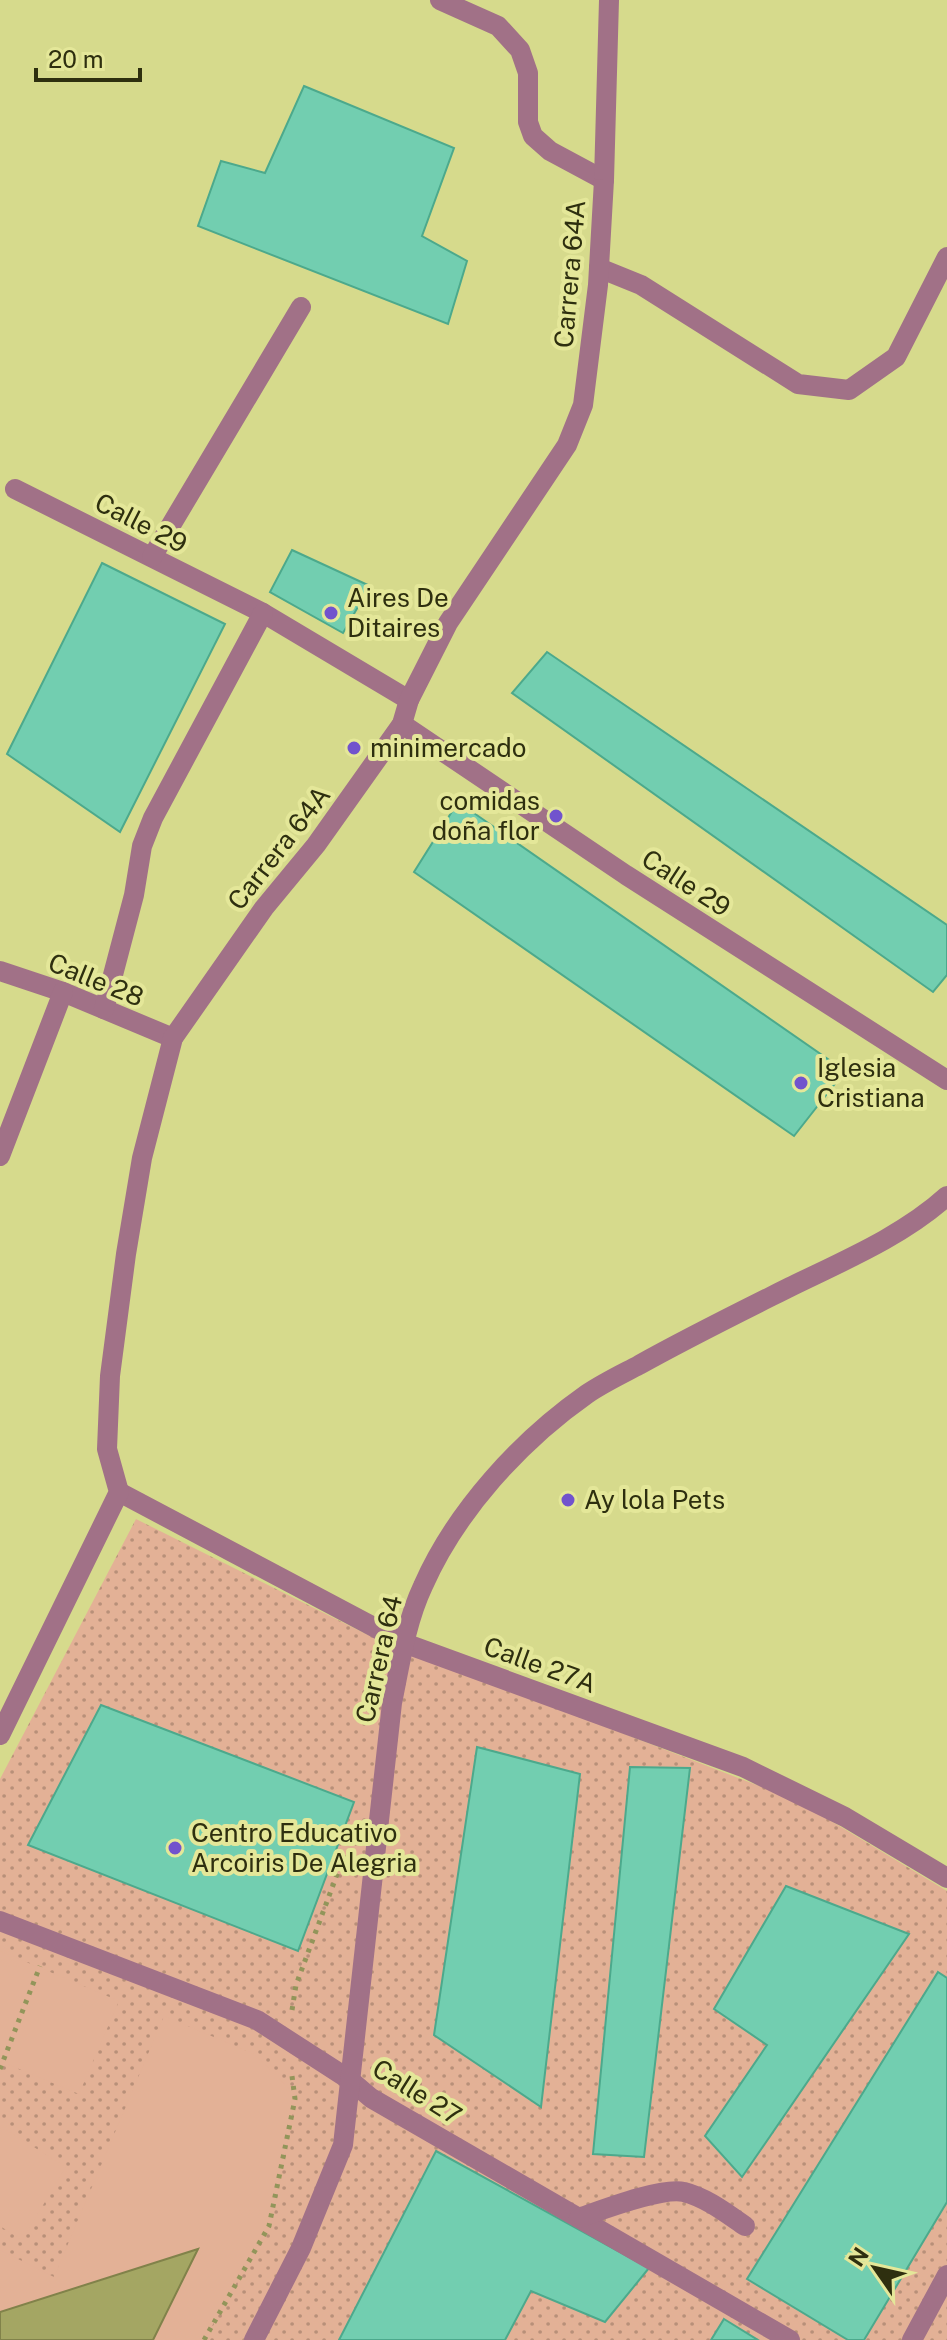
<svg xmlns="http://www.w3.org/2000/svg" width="947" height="2340" font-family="'Public Sans',sans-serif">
<defs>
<pattern id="grass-dots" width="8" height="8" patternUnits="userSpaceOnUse" patternTransform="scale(2)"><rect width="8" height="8" fill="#e3b196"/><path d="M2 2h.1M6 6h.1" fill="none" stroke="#b89079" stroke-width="1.8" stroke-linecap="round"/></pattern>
</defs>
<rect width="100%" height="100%" fill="#d6da8c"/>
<polygon fill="url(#grass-dots)" points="136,1519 368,1635 798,1801 947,1891 947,2340 0,2340 0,1779"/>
<g fill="#e3b196">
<polygon points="0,1951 119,2001 79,2094 0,2061"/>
<polygon points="164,2016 254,2054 296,2095 273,2219 204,2340 0,2340 0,2250 54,2277"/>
<polygon points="0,2126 66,2167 22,2240 0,2226"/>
</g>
<polygon fill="#a4a663" stroke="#81824a" stroke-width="2" points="198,2249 153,2340 0,2340 0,2312"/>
<g fill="#72ceb0" stroke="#4ca98c" stroke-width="2">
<polygon points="304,86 454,148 422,236 467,261 448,324 198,226 221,161 265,173"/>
<polygon points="292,550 370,586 343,633 270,592"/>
<polygon points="102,563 225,624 120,832 7,754"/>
<polygon points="547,652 947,925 947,975 933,992 512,693"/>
<polygon points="458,802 845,1071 794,1136 414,872"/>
<polygon points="101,1705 354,1802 298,1951 28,1845"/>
<polygon points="477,1747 580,1774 541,2107 434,2035"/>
<polygon points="630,1767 690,1768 644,2157 593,2154"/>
<polygon points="786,1886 909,1934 742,2177 705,2136 767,2045 714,2009"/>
<polygon points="938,1972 947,1978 947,2202 864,2340 848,2340 747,2279"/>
<polygon points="436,2151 649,2268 605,2322 531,2291 505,2340 339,2340"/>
<polygon points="724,2319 758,2340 711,2340"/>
</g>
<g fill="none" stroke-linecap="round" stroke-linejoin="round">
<g stroke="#92955a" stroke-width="5" stroke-dasharray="4 6" stroke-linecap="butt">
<polyline points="292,2010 296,1985 345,1853"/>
<polyline points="0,2069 40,1966"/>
<polyline points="204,2340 269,2226 295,2099 292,2076"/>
</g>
<g stroke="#a17187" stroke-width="20">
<polyline points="440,0 498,26 520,50 528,73 528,122 533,136 550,151 604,180"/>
<polyline points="599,268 641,285 798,384 849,390 896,357 947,257"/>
<polyline points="15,489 263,613 409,700"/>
<polyline points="152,557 301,307"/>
<polyline points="402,724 626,875 947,1080"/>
<polyline points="0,971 63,992 173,1038"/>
<polyline points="104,1009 134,895 142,846 153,818 263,613"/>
<polyline points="0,1156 63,992"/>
<polyline points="119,1492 404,1643 743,1767 845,1817 947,1878"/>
<polyline points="0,1735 119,1492 107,1449 110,1376 126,1254 142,1158 173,1038 264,908 316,845 402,724 409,700 448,623 567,445 583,405 598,285 604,180 609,0"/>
<polyline points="0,1921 257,2020 350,2080 371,2098 790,2340"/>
<path d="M579,2218C602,2210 661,2187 684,2192C707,2198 726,2213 745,2226"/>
<path d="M254,2340L301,2248L343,2145L392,1703C400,1664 406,1622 423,1586C456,1511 520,1441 587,1394C603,1383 622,1374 639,1365C689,1337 740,1312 790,1287C843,1261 903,1236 947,1196"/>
<polyline points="912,2340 947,2275"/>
</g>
</g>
<g fill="#7153cd" stroke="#e4e799" stroke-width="3">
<circle cx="331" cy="613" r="8"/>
<circle cx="354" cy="748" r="8"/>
<circle cx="556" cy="816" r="8"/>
<circle cx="801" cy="1083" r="8"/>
<circle cx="568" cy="1500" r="8"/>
<circle cx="175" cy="1848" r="8"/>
</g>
<g text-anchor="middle" stroke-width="8" stroke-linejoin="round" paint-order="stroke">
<g font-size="26" fill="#2e2f0f" stroke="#e4e799">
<text transform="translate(570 274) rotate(-85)" y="9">Carrera 64A</text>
<text transform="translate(141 523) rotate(27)" y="9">Calle 29</text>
<text transform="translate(279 848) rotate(-52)" y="9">Carrera 64A</text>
<text transform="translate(686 883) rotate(33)" y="9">Calle 29</text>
<text transform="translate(96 980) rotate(22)" y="9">Calle 28</text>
<text transform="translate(379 1659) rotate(-77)" y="9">Carrera 64</text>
<text transform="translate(540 1665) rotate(20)" y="9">Calle 27A</text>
<text transform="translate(417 2092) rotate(32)" y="9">Calle 27</text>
</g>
<g font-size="26" fill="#2e2f0f" stroke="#e4e799" text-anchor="start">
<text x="347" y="607">Aires De<tspan x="347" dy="30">Ditaires</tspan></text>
<text x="370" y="757">minimercado</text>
<text x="540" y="810" text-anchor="end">comidas<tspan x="540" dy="30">doña flor</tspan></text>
<text x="817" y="1077">Iglesia<tspan x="817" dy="30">Cristiana</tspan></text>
<text x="584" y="1509">Ay lola Pets</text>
<text x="191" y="1842">Centro Educativo<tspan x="191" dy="30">Arcoiris De Alegria</tspan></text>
</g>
</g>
<g transform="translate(875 2268) rotate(304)" stroke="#e4e799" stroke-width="6" paint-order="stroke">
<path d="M0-6L14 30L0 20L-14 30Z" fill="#2e2f0f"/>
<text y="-12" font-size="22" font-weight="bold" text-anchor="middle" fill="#2e2f0f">N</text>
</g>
<path d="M36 68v12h104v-12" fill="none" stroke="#2e2f0f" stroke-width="4"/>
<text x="48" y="68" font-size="24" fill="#2e2f0f" stroke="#e4e799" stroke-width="6" paint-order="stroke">20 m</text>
</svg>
